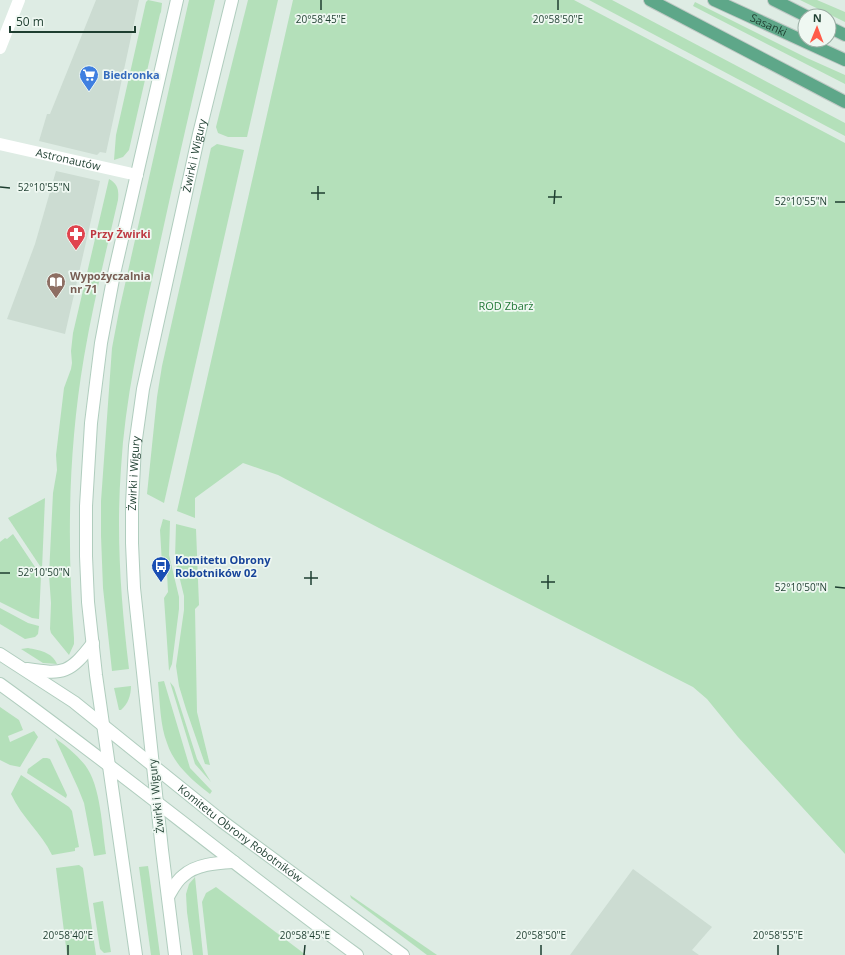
<svg xmlns="http://www.w3.org/2000/svg" width="845" height="955" font-family="'Open Sans',sans-serif">
<rect width="100%" height="100%" fill="#deece4"/>
<g fill="#ccdcd2">
<polygon points="96,0 139,0 106,153 100,152 97,155 39,141 47,114 50,114"/>
<polygon points="56,171 100,181 65,334 7,319 35,244"/>
<polygon points="633,869 712,927 692,950 699,955 570,955"/>
</g>
<g fill="#b4e0ba">
<polygon points="148,0 162,3 161,12 160,14 129,150 123,157 114,160 116,135 146,2"/>
<path d="M189,0H215C195,89 174,177 155,266C140,333 125,400 121,468C116,536 121,602 129,669L112,671L103,588L101,536V501L112,348L119,311Z"/>
<polygon points="248,0 278,0 247,137 228,137 218,133 216,127"/>
<polygon points="293,0 574,0 845,143 845,854 738,737 707,699 693,687 379,528 278,475 243,463 195,498 195,518 177,511"/>
<polygon points="589,0 612,0 845,123 845,136"/>
<polygon points="800,0 817,0 845,12 845,22"/>
<polygon points="695,2 807,58 845,75 845,84 693,6"/>
<polygon points="217,144 244,150 164,503 147,494 157,397 162,366 211,148"/>
<path d="M109,179C118,184 119,190 118,200C106,252 93,304 84,357C68,452 67,543 74,638V644L69,655L51,633L50,629L51,603L49,575L53,493L57,470L56,455L64,388L71,369L72,363L71,351L73,333Z"/>
<polygon points="45,498 42,569 8,518"/>
<polygon points="163,519 170,521 169,555 179,597 179,609 172,664 169,671 164,598 168,592 167,573 162,564 160,530"/>
<polygon points="176,524 196,529 199,605 195,609 197,712 210,765 205,764 186,709 179,686 176,666 184,610 184,596 175,559"/>
<polygon points="13,534 41,576 39,619 32,618 0,602 0,542 5,538 7,539"/>
<polygon points="0,608 28,623 39,626 38,634 35,637 25,639 0,624"/>
<path d="M28,648C39,650 52,652 57,664L43,663L21,649Z"/>
<path d="M164,681L190,768L212,791L210,794C193,781 174,765 167,743C160,725 160,702 158,682Z"/>
<polygon points="170,682 174,687 197,759 211,782 195,764"/>
<path d="M131,686C131,695 128,704 121,710H119L114,688Z"/>
<polygon points="0,707 19,720 23,730 8,736 10,742 34,731 38,737 20,767 10,765 0,760"/>
<path d="M55,738C66,746 76,754 85,765C101,786 102,828 106,854L94,856L84,803L78,788Z"/>
<polygon points="43,758 47,758 50,759 67,795 66,798 27,773 28,769"/>
<path d="M21,775L69,807L72,811L79,847L75,848V851L52,855C41,832 22,818 11,794Z"/>
<polygon points="79,865 83,868 96,955 67,955 56,868"/>
<polygon points="148,866 149,872 160,955 151,955 139,867"/>
<polygon points="195,877 203,955 193,955 187,912 186,894 189,884"/>
<polygon points="216,887 306,955 208,955 202,902 206,893"/>
<polygon points="350,895 437,955 427,955 351,898"/>
<polygon points="103,901 111,952 104,953 100,949 93,903"/>
</g>
<g fill="none" stroke-linecap="round" stroke-linejoin="round">
<g stroke="#b0cdbe" stroke-width="14">
<g id="secondary">
<path id="s2" d="M0,654L74,702L223,822L403,955"/>
<path d="M27,669C64,675 70,673 93,643"/>
<path d="M0,684C121,771 236,867 357,955"/>
<path d="M168,897C172,890 176,881 183,876C196,864 217,863 234,862"/>
<polyline points="136,955 96,675 88,602 86,556 86,506 91,423 101,343 114,274 177,0"/>
<path id="s3" d="M175,955L162,850L134,588L132,543V504L135,446L143,389L199,134L232,0"/>
</g>
</g>
<g stroke="#c0c9c5" stroke-width="14">
<g id="primary">
<polyline points="650,0 845,102"/>
<path id="s4" d="M714,0L845,60"/>
<polyline points="774,0 806,16"/>
<polyline points="829,27 845,35"/>
</g>
</g>
<g stroke="#fff" stroke-width="12">
<polyline points="0,48 19,0"/>
<path id="s1" d="M0,144L137,175"/>
</g>
<use href="#secondary" stroke="#fff" stroke-width="12"/>
<use href="#primary" stroke="#5ea789" stroke-width="12"/>
</g>
<path fill="none" stroke="#1e3e30" stroke-width="1.5" d="M321,10V0M558,10V0M0,187L10,188M311,193H325M548,197H562M318,200V186M835,202H845M554,204L555,190M0,573H10M304,578H318M541,582H555M311,585V571M835,587L845,588M548,589V575M68,955V945M304,955L305,945M541,955V945M778,955V945"/>
<defs>
<g id="supermarket-pin" transform="scale(1)"><path d="M0 17L-7.5 6A9.5 9.5 0 1 1 7.5 6Z" fill="#3f7fe0" stroke="#eff8f2"/><path d="M-6-5.5h2.5l.6 2H6L4.5 2H-2.5L-4.4-4H-6ZM-1.5 3.2a1.3 1.3 0 1 0 .1 0ZM3 3.2a1.3 1.3 0 1 0 .1 0Z" fill="#fff"/></g>
<g id="pharmacy-pin" transform="scale(1)"><path d="M0 17L-7.5 6A9.5 9.5 0 1 1 7.5 6Z" fill="#e0444e" stroke="#eff8f2"/><path d="M-2-6h4v4h4v4h-4v4h-4v-4h-4v-4h4Z" fill="#fff"/></g>
<g id="library-pin" transform="scale(1)"><path d="M0 17L-7.5 6A9.5 9.5 0 1 1 7.5 6Z" fill="#8d6e63" stroke="#eff8f2"/><path d="M-6-4Q-3-5.5-.7-3.5V5Q-3 3-6 4ZM6-4Q3-5.5 .7-3.5V5Q3 3 6 4Z" fill="#fff"/></g>
<g id="bus-pin" transform="scale(1)"><path d="M0 17L-7.5 6A9.5 9.5 0 1 1 7.5 6Z" fill="#1a4fb4" stroke="#eff8f2"/><path d="M-5-6H5V4H4V6H2V4H-2V6H-4V4H-5ZM-3.5-4V0h7V-4ZM-3.5 1.2v1.5H-2V1.2ZM2 1.2v1.5H3.5V1.2Z" fill="#fff"/></g>
</defs>
<g fill-rule="evenodd">
<use href="#supermarket-pin" x="89" y="75"/>
<use href="#pharmacy-pin" x="76" y="234"/>
<use href="#library-pin" x="56" y="282"/>
<use href="#bus-pin" x="161" y="566"/>
</g>
<g text-anchor="middle" stroke-width="3.5" stroke-linejoin="round" paint-order="stroke">
<g font-size="11" fill="#1e3e30" stroke="#eff8f2">
<text dy="4" stroke="none"><textPath href="#s4" startOffset="60">Sasanki</textPath></text>
<text dy="4" stroke="none"><textPath href="#s3" startOffset="808">Żwirki i Wigury</textPath></text>
<text dy="4" stroke="none"><textPath href="#s1" startOffset="70">Astronautów</textPath></text>
<text dy="4" stroke="none"><textPath href="#s3" startOffset="484">Żwirki i Wigury</textPath></text>
<text transform="translate(156 796) rotate(-96)" y="4">Żwirki i Wigury</text>
<text dy="4" stroke="none"><textPath href="#s2" startOffset="300">Komitetu Obrony Robotników</textPath></text>
</g>
<g font-size="11" font-weight="bold" fill="#366cbe" stroke="#eff8f2" text-anchor="start">
<text x="103" y="79">Biedronka</text>
</g>
<g font-size="11" font-weight="bold" fill="#be3a42" stroke="#eff8f2" text-anchor="start">
<text x="90" y="238">Przy Żwirki</text>
</g>
<g font-size="11" font-weight="bold" fill="#785e54" stroke="#eff8f2" text-anchor="start">
<text x="70" y="280">Wypożyczalnia<tspan x="70" dy="13">nr 71</tspan></text>
</g>
<g font-size="11" fill="#237938" stroke="#eff8f2">
<text x="506" y="310">ROD Zbarż</text>
</g>
<g font-size="11" font-weight="bold" fill="#164399" stroke="#eff8f2" text-anchor="start">
<text x="175" y="564">Komitetu Obrony<tspan x="175" dy="13">Robotników 02</tspan></text>
</g>
</g>
<g font-size="10" text-anchor="middle" fill="#1e3e30" stroke="#eff8f2" stroke-width="3.5" stroke-linejoin="round" paint-order="stroke">
<text x="321" y="23">20°58'45"E</text>
<text x="558" y="23">20°58'50"E</text>
<text x="44" y="191">52°10'55"N</text>
<text x="801" y="205">52°10'55"N</text>
<text x="44" y="576">52°10'50"N</text>
<text x="801" y="591">52°10'50"N</text>
<text x="68" y="939">20°58'40"E</text>
<text x="305" y="939">20°58'45"E</text>
<text x="541" y="939">20°58'50"E</text>
<text x="778" y="939">20°58'55"E</text>
</g>
<g transform="translate(817 28) rotate(1)"><circle r="19" fill="#eff8f2" stroke="#9baea4"/>
<path d="M0-3L7 15L0 10L-7 15Z" fill="#ff5b49"/>
<text y="-6" font-size="11" font-weight="bold" text-anchor="middle" fill="#1e3e30">N</text>
</g>
<path d="M10 26v6h125v-6" fill="none" stroke="#1e3e30" stroke-width="2"/>
<text x="16" y="26" font-size="12" fill="#1e3e30" stroke="#eff8f2" stroke-width="3" paint-order="stroke">50 m</text>
</svg>
